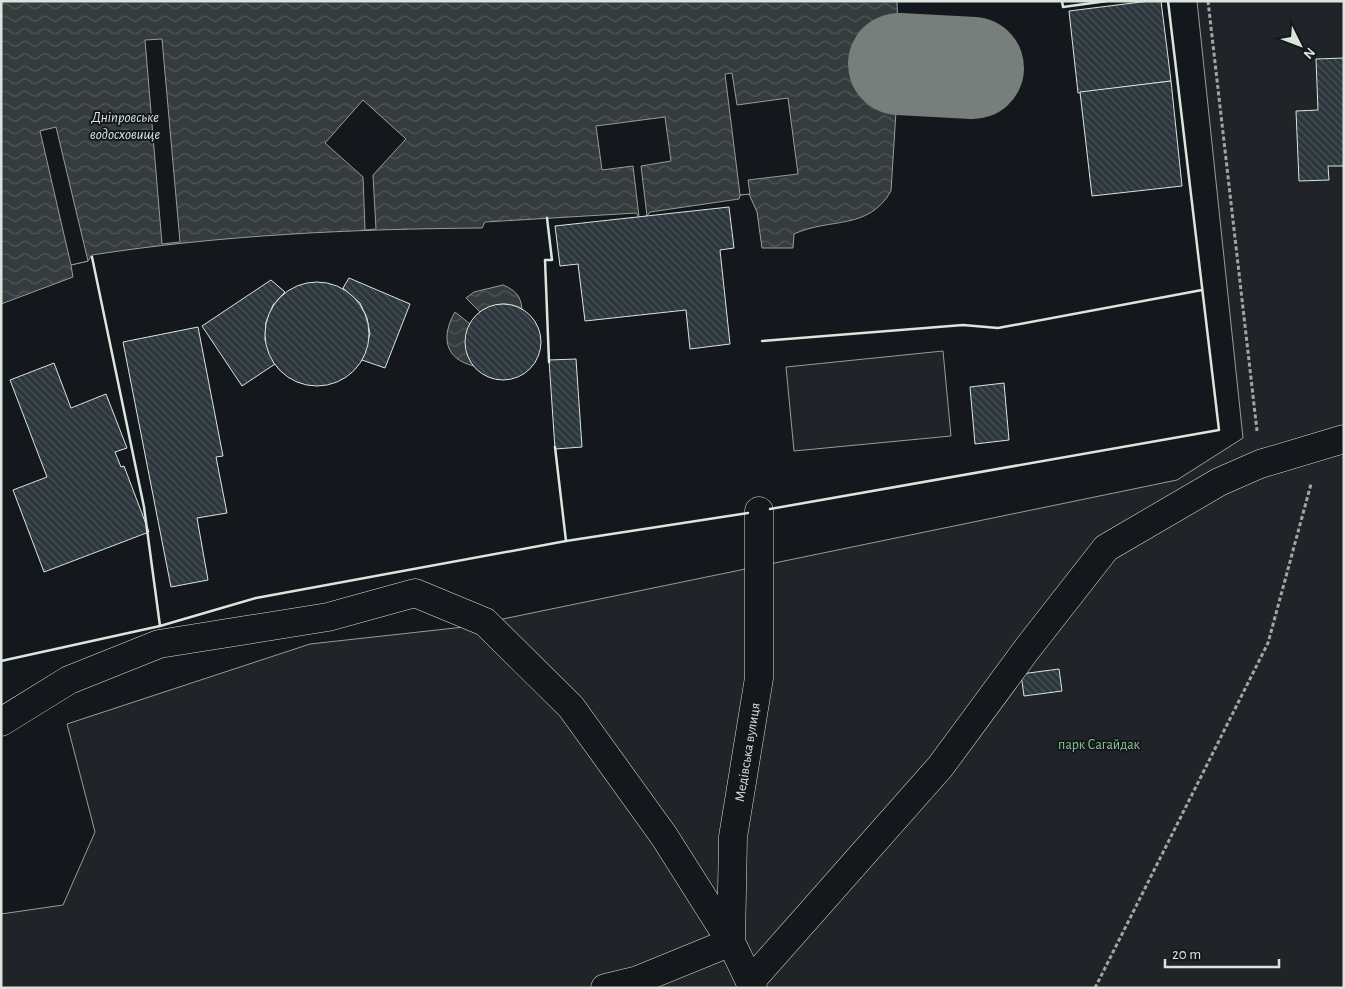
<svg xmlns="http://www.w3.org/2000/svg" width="1345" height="989" font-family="'Alegreya Sans',sans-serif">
<defs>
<pattern id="water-waves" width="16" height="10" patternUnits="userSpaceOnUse" patternTransform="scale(1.25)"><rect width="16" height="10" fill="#363b3e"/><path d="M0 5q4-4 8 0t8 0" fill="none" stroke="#525759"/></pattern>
<pattern id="building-back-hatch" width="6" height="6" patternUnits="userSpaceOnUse" patternTransform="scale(1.25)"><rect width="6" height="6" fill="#2c363c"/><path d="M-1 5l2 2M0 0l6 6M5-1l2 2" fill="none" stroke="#4a5358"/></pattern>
</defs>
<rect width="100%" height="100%" fill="#14181c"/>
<g fill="#202428" stroke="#939e99">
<polygon points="1197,1 1344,1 1344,988 1,988 1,914 63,905 95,832 67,724 310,644 464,627 1177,480 1243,438"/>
<polygon points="943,351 951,436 794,451 786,367"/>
</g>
<g fill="url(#water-waves)" stroke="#939e99">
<path d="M1,1H897L899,64L891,191C868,231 831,217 794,234L793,248H762L757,212L749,194L740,195L739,199L650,212L647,216L639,217L636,213L485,222L482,228C352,229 221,235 92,255L88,261L71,265L73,277L1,304Z"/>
<path d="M503,285C515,290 521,296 522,309C509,301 493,303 480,312L466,298L474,292Z"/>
<path d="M455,312L470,324C463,339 465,352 474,366C444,359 441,336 455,312Z"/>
</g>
<g fill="#14181c" stroke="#939e99">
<polygon points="162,39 180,242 162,244 145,40"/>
<polygon points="732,73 737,105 788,98 798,174 748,180 750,194 740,195 725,74"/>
<polygon points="363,100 406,139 373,175 376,229 365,230 363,177 325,143"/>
<polygon points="665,117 671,161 641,166 647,216 639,217 633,166 602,170 596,126"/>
<polygon points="56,127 88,261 71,265 40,131"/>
</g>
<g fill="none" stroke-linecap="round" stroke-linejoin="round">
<polyline stroke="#767f7c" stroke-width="102" points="899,64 973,68"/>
</g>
<g fill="url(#building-back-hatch)" stroke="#d8e6dc">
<polygon points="1149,1 1161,1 1171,81 1078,93 1069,11"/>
<polygon points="1344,58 1344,166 1328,166 1329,180 1299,181 1296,111 1318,110 1316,59"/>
<polygon points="1171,81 1182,186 1092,196 1080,92"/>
<polygon points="729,207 734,248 720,250 730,344 690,349 686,310 585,321 578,264 560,266 555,226"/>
<polygon points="349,278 410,304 385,368 362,360 370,334 367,318 360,303 343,288"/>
<polygon points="271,280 285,292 273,305 266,322 265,340 275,364 242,386 202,326"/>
<circle cx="317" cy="334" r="52"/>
<circle cx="503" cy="342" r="38"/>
<polygon points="198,327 223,456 216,457 227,513 197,518 208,580 171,587 123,342"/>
<polygon points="576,359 582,447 555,449 549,360"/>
<polygon points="54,363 71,408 106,394 127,448 115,452 121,467 124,466 149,532 44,572 13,490 47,477 10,380"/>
<polygon points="1004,383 1009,440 975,444 970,387"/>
<polygon points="1059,669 1062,691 1024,696 1021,674"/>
</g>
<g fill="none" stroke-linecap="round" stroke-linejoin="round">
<g stroke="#d8e6dc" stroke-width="29">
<g id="minor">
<polyline points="1,722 69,680 159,644 328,617 415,593 485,622 571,707 664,836 731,942"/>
<polyline points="750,982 940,767 1027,649 1106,548 1219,482 1260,464 1344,439"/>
<polyline points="605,988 638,980 731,942"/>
<path id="s1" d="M753,988L731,942L733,837L759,678V511"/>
</g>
</g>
<g stroke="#9da8a2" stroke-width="3" stroke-dasharray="4 2.5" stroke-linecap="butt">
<polyline points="1208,1 1257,431"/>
<polyline points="1095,988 1268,643 1311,484"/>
</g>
<use href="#minor" stroke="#14181c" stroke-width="28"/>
<g stroke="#d8e6dc" stroke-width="2.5">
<polyline points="1062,1 1063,7 1107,1"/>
<polyline points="547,218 552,260 545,260 549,362"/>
<polyline points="92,257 144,507 160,626"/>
<polyline points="762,341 963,325 998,328 1202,290"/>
<polyline points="555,447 566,541 748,513"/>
<polyline points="770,509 1219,430 1168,1"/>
<polyline points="1,661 160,626 256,598 566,541"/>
</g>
</g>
<g text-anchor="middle" stroke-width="4" stroke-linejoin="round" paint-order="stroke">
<g font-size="14" fill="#8ac095" stroke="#14181c">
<text x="1099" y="749">парк Сагайдак</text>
</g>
<g font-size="14" fill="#d8e6dc" stroke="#14181c">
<text dy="5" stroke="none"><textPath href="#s1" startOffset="242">Медівська вулиця</textPath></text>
</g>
<g font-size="15" font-style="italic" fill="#d8e6dc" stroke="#14181c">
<text x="125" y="122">Дніпровське<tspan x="125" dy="17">водосховище</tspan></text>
</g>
</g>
<rect width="1345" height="989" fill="none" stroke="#d8e6dc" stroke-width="5"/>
<g transform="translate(1300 45) rotate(132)" stroke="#14181c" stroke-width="4" paint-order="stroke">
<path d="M0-4L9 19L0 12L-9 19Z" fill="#d8e6dc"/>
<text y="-8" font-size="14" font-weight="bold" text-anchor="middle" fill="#d8e6dc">N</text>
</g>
<path d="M1165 959v8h114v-8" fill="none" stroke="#d8e6dc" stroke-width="2.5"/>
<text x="1172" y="959" font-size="15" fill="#d8e6dc" stroke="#14181c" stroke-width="4" paint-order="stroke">20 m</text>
</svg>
